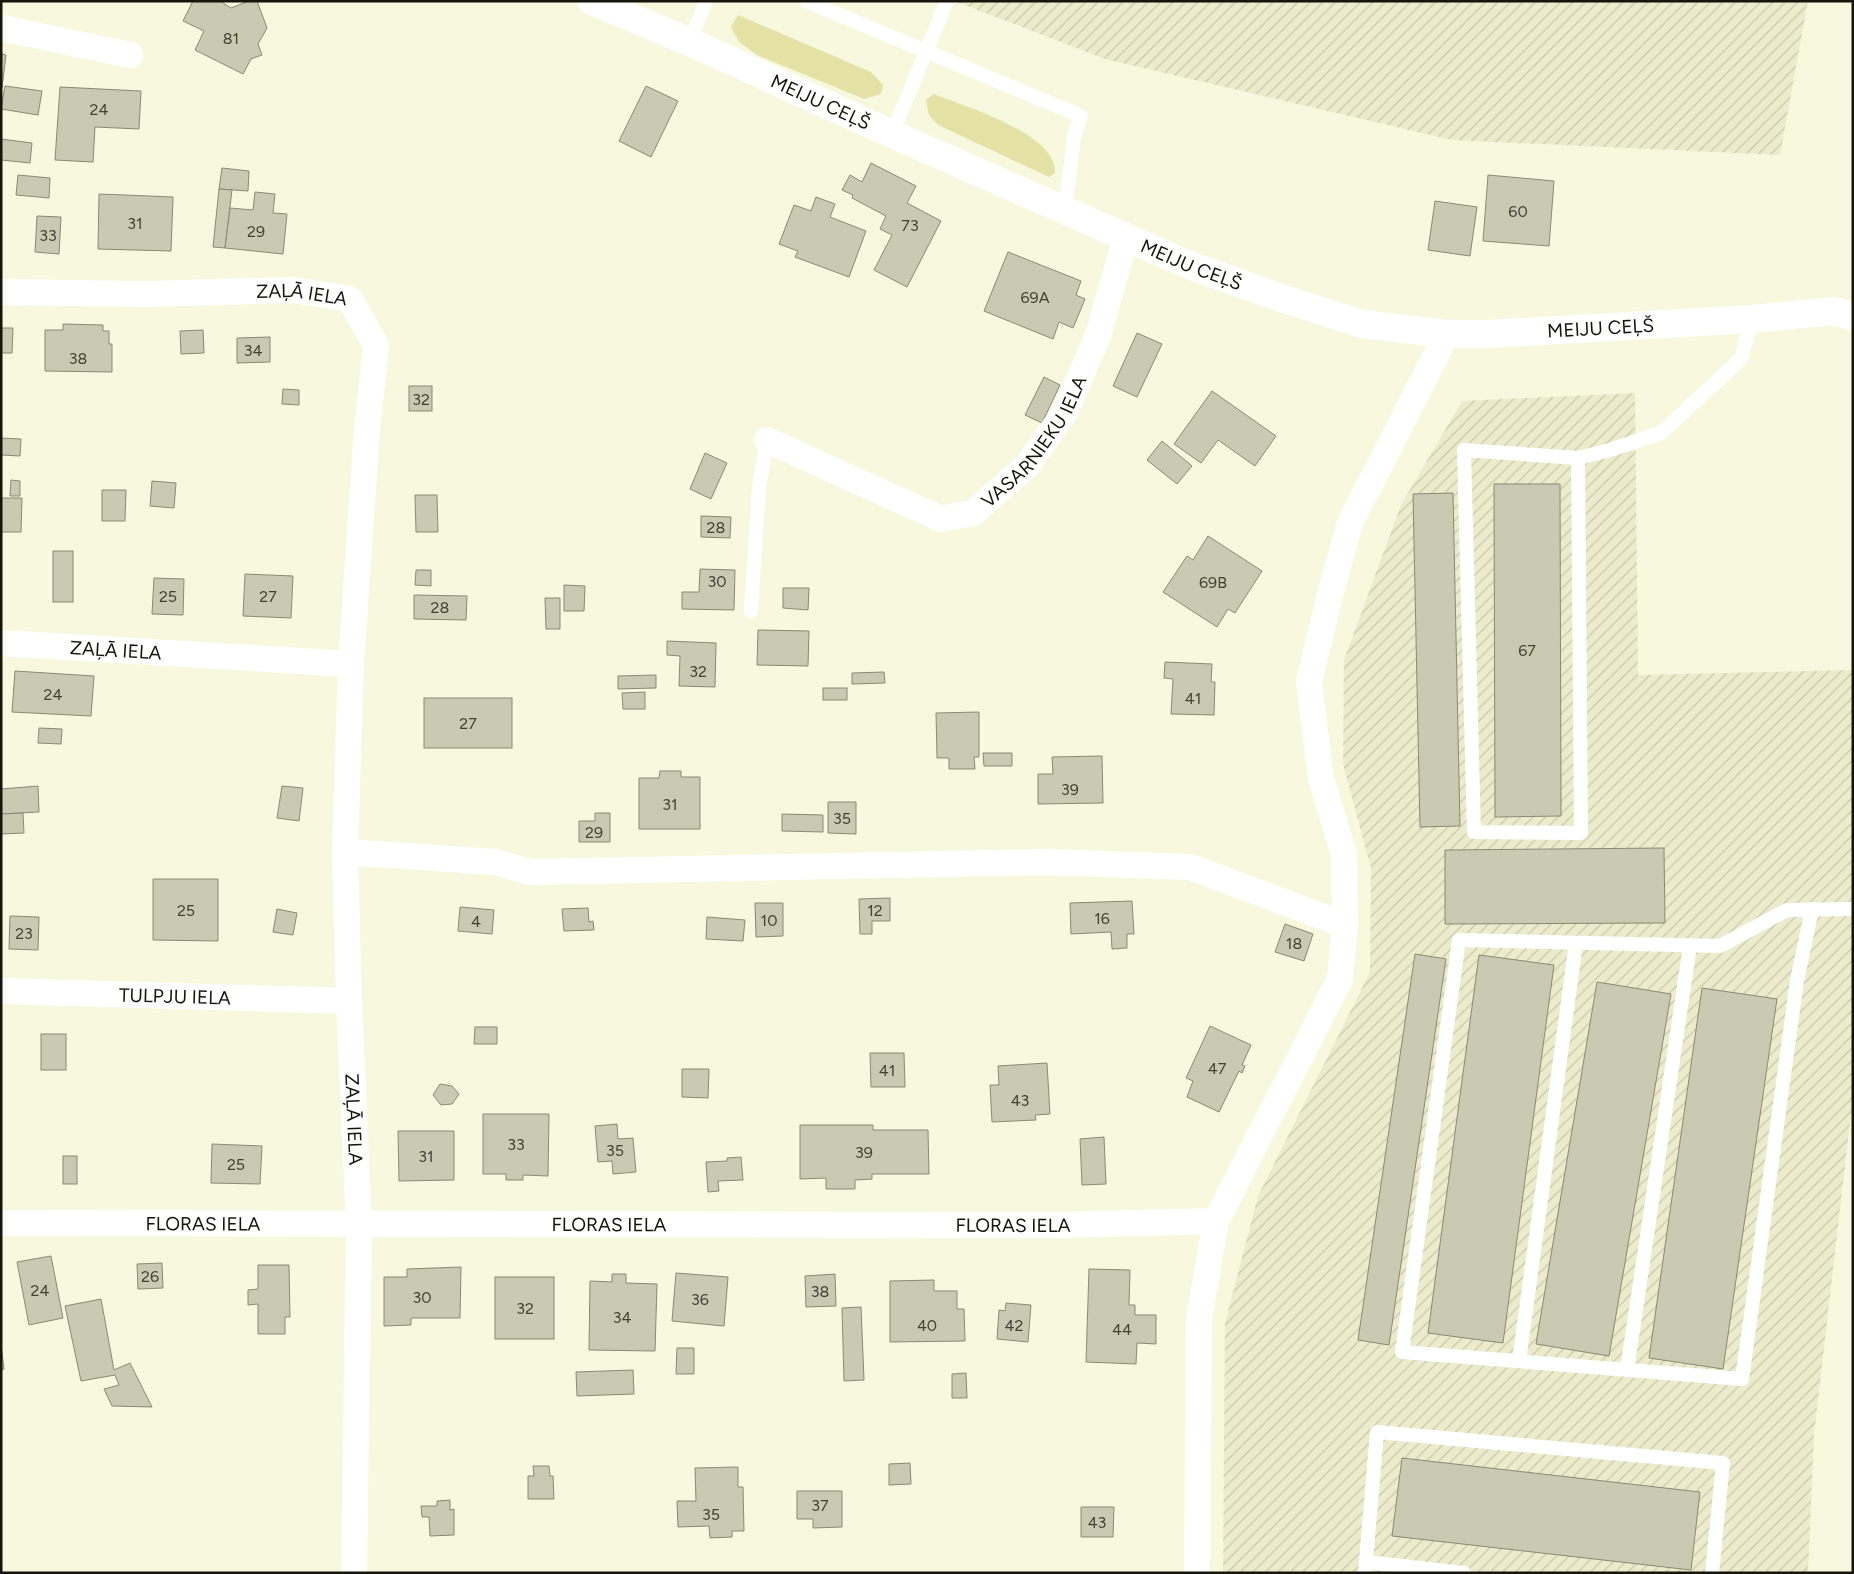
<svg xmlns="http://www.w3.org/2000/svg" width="1854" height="1574" font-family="Figtree,sans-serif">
<defs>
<pattern id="industrial-furrows" width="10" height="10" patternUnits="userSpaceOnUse" patternTransform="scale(1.25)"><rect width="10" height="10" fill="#ecebcb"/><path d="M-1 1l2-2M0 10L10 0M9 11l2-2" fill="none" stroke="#cac9ad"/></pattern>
</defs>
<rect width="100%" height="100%" fill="#f8f8df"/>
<g fill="url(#industrial-furrows)">
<polygon points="954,1 1808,1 1780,155 1452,140 1105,59"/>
<polygon points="1635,393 1638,675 1853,670 1853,1096 1814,1435 1808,1573 1223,1573 1225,1323 1258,1196 1370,972 1371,868 1343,764 1344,660 1401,505 1462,401"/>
</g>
<g fill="#e5e2a5">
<polygon points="738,15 871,72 883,85 881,94 864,99 757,55 739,42 731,27"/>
<path d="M934,94C965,107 1057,133 1055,173L1049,177L938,125L929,115L926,100Z"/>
</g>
<g fill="#cac9b1" stroke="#8a8a74">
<polygon points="193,1 220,1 231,8 249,1 257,1 267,28 258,44 262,55 251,59 243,74 195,50 204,31 183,21"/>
<polygon points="1,54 6,55 2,88 1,88"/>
<polygon points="5,86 42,91 38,115 1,109"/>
<polygon points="646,86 678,101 651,157 619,141"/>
<polygon points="60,87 141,91 139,129 95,127 93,162 55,160"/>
<polygon points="1,139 32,143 30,163 1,160"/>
<polygon points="871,163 916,186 907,203 941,221 907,287 874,270 892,235 880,229 886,216 852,198 853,195 842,190 850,175 862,182"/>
<polygon points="222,168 249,171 248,191 219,189"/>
<polygon points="18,175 50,178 49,198 16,195"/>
<polygon points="1488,175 1554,181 1549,246 1483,241"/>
<polygon points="219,189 232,190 225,248 213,247"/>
<polygon points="255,192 275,194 273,213 287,214 283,254 225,248 230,208 253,210"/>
<polygon points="99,194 173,197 171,251 98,249"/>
<polygon points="816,197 835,204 830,217 866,231 849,277 795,257 798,251 779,244 794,205 811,211"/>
<polygon points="1435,201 1477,207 1470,256 1428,250"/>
<polygon points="37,216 61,217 59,254 35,252"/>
<polygon points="1008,252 1081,281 1076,295 1085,299 1073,328 1059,322 1053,339 984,311"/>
<polygon points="63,324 103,325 103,331 109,331 109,344 112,344 112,372 45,371 45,330 63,330"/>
<polygon points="1,328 13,328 12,353 1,353"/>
<polygon points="203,330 204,353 181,354 180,331"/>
<polygon points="1137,333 1162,344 1137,397 1113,386"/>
<polygon points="270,337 270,362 237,363 237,338"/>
<polygon points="1044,377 1060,385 1042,423 1025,415"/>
<rect x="409" y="386" width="23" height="25"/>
<polygon points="283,389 299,390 299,405 282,404"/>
<polygon points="1212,391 1276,436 1255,466 1218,440 1201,463 1174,444"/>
<polygon points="1,438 21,439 20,456 1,455"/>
<polygon points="1162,441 1192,466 1177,484 1147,460"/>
<polygon points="705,453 727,463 711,499 690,489"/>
<polygon points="11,480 20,481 20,496 10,496"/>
<polygon points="152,481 176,483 174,508 150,506"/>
<polygon points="1494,484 1560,484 1561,816 1495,817"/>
<polygon points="102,490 126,490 125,521 102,521"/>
<polygon points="1453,493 1460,826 1420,827 1413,494"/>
<polygon points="415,495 437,495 438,532 416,532"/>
<polygon points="1,498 22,498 21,532 1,532"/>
<polygon points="701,516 731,517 730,538 701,537"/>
<polygon points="1208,536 1262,571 1235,613 1228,609 1217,627 1163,592 1187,556 1193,560"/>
<rect x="53" y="551" width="20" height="51"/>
<polygon points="700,569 735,570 734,610 682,609 682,592 699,592"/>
<polygon points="416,570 431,570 431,586 415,585"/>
<polygon points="245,574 293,576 291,618 243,616"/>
<polygon points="154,578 184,579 183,615 152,614"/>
<polygon points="564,585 585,586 584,611 564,611"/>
<polygon points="783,588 809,588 808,610 783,608"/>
<polygon points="414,595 467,596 466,620 414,619"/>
<polygon points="545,598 560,598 560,629 546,629"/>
<polygon points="758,630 809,631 808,666 757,665"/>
<polygon points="667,641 716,643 715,687 679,686 680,656 667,655"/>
<polygon points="1165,662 1212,664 1211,682 1215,682 1214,715 1171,714 1173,679 1164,678"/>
<polygon points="15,671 94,676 91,716 12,712"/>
<polygon points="884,672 885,683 852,684 852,673"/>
<polygon points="656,675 656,688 618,689 618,676"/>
<rect x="823" y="688" width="24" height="12"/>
<polygon points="645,692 645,709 623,709 622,693"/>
<rect x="424" y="698" width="88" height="50"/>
<polygon points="979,712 979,757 974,757 975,769 949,769 949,758 937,758 936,713"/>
<polygon points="39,728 62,729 61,744 38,743"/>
<polygon points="983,753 1012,753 1012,766 984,766"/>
<polygon points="1102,756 1103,803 1038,804 1038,774 1053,774 1052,757"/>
<polygon points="660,771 681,771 681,777 700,777 700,829 639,829 639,778 659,778"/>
<polygon points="38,786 39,812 1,814 1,789"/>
<polygon points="282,786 303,788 299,821 277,818"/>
<polygon points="828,802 856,802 856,834 828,833"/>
<polygon points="23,813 24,833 1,834 1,814"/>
<polygon points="595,813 610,813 610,842 579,842 579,821 595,821"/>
<polygon points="782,814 823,815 823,832 782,831"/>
<polygon points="1664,848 1665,923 1445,924 1445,850"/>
<polygon points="153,879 218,879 218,941 153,940"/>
<polygon points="890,898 890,921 872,921 872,934 860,934 859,899"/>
<polygon points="1132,901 1134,934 1127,934 1127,948 1112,949 1111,932 1071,934 1070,903"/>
<polygon points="755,903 783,903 783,936 756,937"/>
<polygon points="460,907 494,910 492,934 458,931"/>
<polygon points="588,908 589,922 593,921 594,930 564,931 562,909"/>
<polygon points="277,909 297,913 293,935 273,932"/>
<polygon points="10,916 39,917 38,950 9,949"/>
<polygon points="707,917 745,920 743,941 706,939"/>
<polygon points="1285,924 1313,934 1304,961 1275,952"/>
<polygon points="1415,954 1446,959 1389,1345 1358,1340"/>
<polygon points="1479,955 1554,965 1503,1343 1428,1333"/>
<polygon points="1597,982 1671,994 1609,1356 1536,1344"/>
<polygon points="1702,988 1777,999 1723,1369 1649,1358"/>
<polygon points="1210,1026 1251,1045 1242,1065 1245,1066 1242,1073 1239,1071 1219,1112 1187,1097 1193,1081 1186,1078"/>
<polygon points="475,1027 497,1027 497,1044 474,1044"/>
<rect x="41" y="1034" width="25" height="36"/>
<polygon points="870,1053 904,1053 905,1087 871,1087"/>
<polygon points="1047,1063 1050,1114 1035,1115 1036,1120 992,1122 990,1085 999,1085 998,1066"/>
<polygon points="682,1069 709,1069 708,1098 682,1097"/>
<polygon points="440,1084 452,1086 459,1094 452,1104 441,1105 433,1095"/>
<polygon points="483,1114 549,1114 548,1176 523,1175 523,1180 506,1180 506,1174 483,1174"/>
<polygon points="617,1124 618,1139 633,1138 636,1172 613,1174 612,1161 598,1162 595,1126"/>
<polygon points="800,1125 873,1125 873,1130 928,1130 929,1174 872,1174 872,1179 855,1180 855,1189 826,1189 826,1178 800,1179"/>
<polygon points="398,1131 454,1131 454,1180 399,1181"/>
<polygon points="1104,1137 1106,1184 1082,1185 1080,1139"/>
<polygon points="212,1144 262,1146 260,1184 211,1183"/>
<rect x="63" y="1156" width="14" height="28"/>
<polygon points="741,1157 743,1180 718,1181 719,1191 708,1192 706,1162 727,1161 727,1158"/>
<polygon points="51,1256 63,1318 29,1325 17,1262"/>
<polygon points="162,1263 163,1288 138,1289 137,1264"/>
<polygon points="258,1265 289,1265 290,1317 285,1317 285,1334 258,1334 258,1304 248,1305 248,1290 258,1289"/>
<polygon points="461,1267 460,1318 411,1318 411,1325 384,1326 384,1277 407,1277 407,1269"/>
<polygon points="1089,1269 1130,1270 1129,1305 1135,1305 1135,1315 1156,1315 1156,1344 1137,1343 1136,1364 1086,1362"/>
<polygon points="676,1273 728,1277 724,1326 672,1321"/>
<polygon points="612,1274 626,1274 626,1283 657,1284 655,1351 589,1350 590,1281 612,1282"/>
<polygon points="835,1274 836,1306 806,1307 805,1276"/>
<rect x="495" y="1277" width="59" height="62"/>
<polygon points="934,1280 934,1291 957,1291 957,1309 964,1309 965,1341 890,1342 890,1281"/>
<polygon points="101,1299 114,1370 130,1363 152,1407 112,1406 104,1389 119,1385 115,1375 81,1381 65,1306"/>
<polygon points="1006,1303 1031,1305 1028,1342 997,1339 999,1310 1005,1311"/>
<polygon points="861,1307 864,1380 844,1381 842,1308"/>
<polygon points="1,1345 4,1369 1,1370"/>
<polygon points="677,1348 694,1348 694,1374 676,1374"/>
<polygon points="633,1370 634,1394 577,1396 576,1372"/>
<polygon points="966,1373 967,1398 952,1398 952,1374"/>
<polygon points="1402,1458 1700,1492 1691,1570 1392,1536"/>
<polygon points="910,1463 911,1484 889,1485 889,1464"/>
<polygon points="533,1466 549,1466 550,1476 553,1476 554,1499 528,1499 528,1476 534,1476"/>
<polygon points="738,1467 738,1487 743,1487 744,1531 732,1531 732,1537 710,1538 709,1526 678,1527 677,1501 696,1501 695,1468"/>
<polygon points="797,1491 842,1491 842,1527 813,1528 813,1519 797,1519"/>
<polygon points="450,1500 450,1510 454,1509 454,1535 430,1536 429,1517 422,1517 421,1506 437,1506 437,1501"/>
<polygon points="1081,1507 1114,1507 1113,1537 1081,1537"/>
</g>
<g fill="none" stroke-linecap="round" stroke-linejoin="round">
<g stroke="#fff" stroke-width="14">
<polyline points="806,1 1081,116 1074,137 1065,210"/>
<polyline points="690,42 706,1"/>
<polyline points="892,134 947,1"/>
<polyline points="1578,458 1464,450 1474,832 1581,833 1578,458 1610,450 1661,433 1741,359 1752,319"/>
<polyline points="751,611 759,488 767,440"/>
<polyline points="1812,909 1797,981 1742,1379 1402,1352 1459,940 1720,946 1787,910 1853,909"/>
<polyline points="1519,1361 1576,943"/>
<polyline points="1627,1370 1690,946"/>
<polyline points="1366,1562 1464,1573"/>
<polyline points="1365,1573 1377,1432 1723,1463 1712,1573"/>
</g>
<g stroke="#fff" stroke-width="26">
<polyline points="1,28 130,55"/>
<path id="s1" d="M1,292L145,294L293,290L350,299L376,346L367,429L351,664L345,852L349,1001L359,1225L354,1573"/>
<path id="s2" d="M767,440L941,519L973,513L1027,466L1065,412L1098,336L1126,237"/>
<path id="s3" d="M1,643L351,664"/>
<polyline points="345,852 495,862 530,872 1047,862 1190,867 1345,925"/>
<path id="s4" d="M1,991L349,1001"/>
<path id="s5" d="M1,1223L1054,1225L1216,1221"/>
<polyline points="1197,1573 1199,1318 1216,1221 1340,979 1345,925 1344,854 1321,779 1309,682 1330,595 1350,523 1447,334"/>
</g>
<path stroke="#fff" stroke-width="28" id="s6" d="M592,1L690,42L892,134L1189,265L1284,299L1362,324L1447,334H1487L1752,319L1835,311L1853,317"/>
</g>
<g text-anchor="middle" stroke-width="4" stroke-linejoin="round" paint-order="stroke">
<g font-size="16" fill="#424235">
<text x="231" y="44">81</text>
<text x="99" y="115">24</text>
<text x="1518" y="217">60</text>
<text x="135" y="229">31</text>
<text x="910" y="231">73</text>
<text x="256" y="237">29</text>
<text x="48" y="241">33</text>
<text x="1035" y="303">69A</text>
<text x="253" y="356">34</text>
<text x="78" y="364">38</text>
<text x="421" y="405">32</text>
<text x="716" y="533">28</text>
<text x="717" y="587">30</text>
<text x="1213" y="588">69B</text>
<text x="168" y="602">25</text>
<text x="268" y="602">27</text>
<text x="440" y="613">28</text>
<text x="1527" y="656">67</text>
<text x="698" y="677">32</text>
<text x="53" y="700">24</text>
<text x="1193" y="704">41</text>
<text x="468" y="729">27</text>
<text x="1070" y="795">39</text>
<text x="670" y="810">31</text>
<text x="842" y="824">35</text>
<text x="594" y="838">29</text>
<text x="186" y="916">25</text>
<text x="875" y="916">12</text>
<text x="1102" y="924">16</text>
<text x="769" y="926">10</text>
<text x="476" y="927">4</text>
<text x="24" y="939">23</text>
<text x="1294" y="949">18</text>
<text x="1217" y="1074">47</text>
<text x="887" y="1076">41</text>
<text x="1020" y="1106">43</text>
<text x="516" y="1150">33</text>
<text x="615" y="1156">35</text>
<text x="864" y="1158">39</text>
<text x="426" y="1162">31</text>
<text x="236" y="1170">25</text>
<text x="150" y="1282">26</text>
<text x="40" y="1296">24</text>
<text x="820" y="1297">38</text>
<text x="422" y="1303">30</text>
<text x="700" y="1305">36</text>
<text x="525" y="1314">32</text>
<text x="622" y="1323">34</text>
<text x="927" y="1331">40</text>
<text x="1014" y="1331">42</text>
<text x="1122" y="1335">44</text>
<text x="820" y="1511">37</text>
<text x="711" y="1520">35</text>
<text x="1097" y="1528">43</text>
</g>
<g font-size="19" fill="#15150c" stroke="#fff">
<text dy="7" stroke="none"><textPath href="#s6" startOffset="250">MEIJU CEĻŠ</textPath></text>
<text dy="7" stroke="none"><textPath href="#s6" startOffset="655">MEIJU CEĻŠ</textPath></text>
<text dy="7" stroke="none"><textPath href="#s1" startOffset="301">ZAĻĀ IELA</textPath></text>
<text dy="7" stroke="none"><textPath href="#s6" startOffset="1075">MEIJU CEĻŠ</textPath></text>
<text dy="7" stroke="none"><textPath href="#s2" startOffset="319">VASARNIEKU IELA</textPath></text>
<text dy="7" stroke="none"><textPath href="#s3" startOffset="115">ZAĻĀ IELA</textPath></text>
<text dy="7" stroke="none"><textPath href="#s4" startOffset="174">TULPJU IELA</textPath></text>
<text dy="7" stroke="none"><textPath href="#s1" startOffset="1178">ZAĻĀ IELA</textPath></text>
<text dy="7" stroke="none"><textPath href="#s5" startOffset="202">FLORAS IELA</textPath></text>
<text dy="7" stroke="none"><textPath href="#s5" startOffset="1012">FLORAS IELA</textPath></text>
<text dy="7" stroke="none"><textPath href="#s5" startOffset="608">FLORAS IELA</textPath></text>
</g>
</g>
<rect width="1854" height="1574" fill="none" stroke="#15150c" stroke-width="5"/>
</svg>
